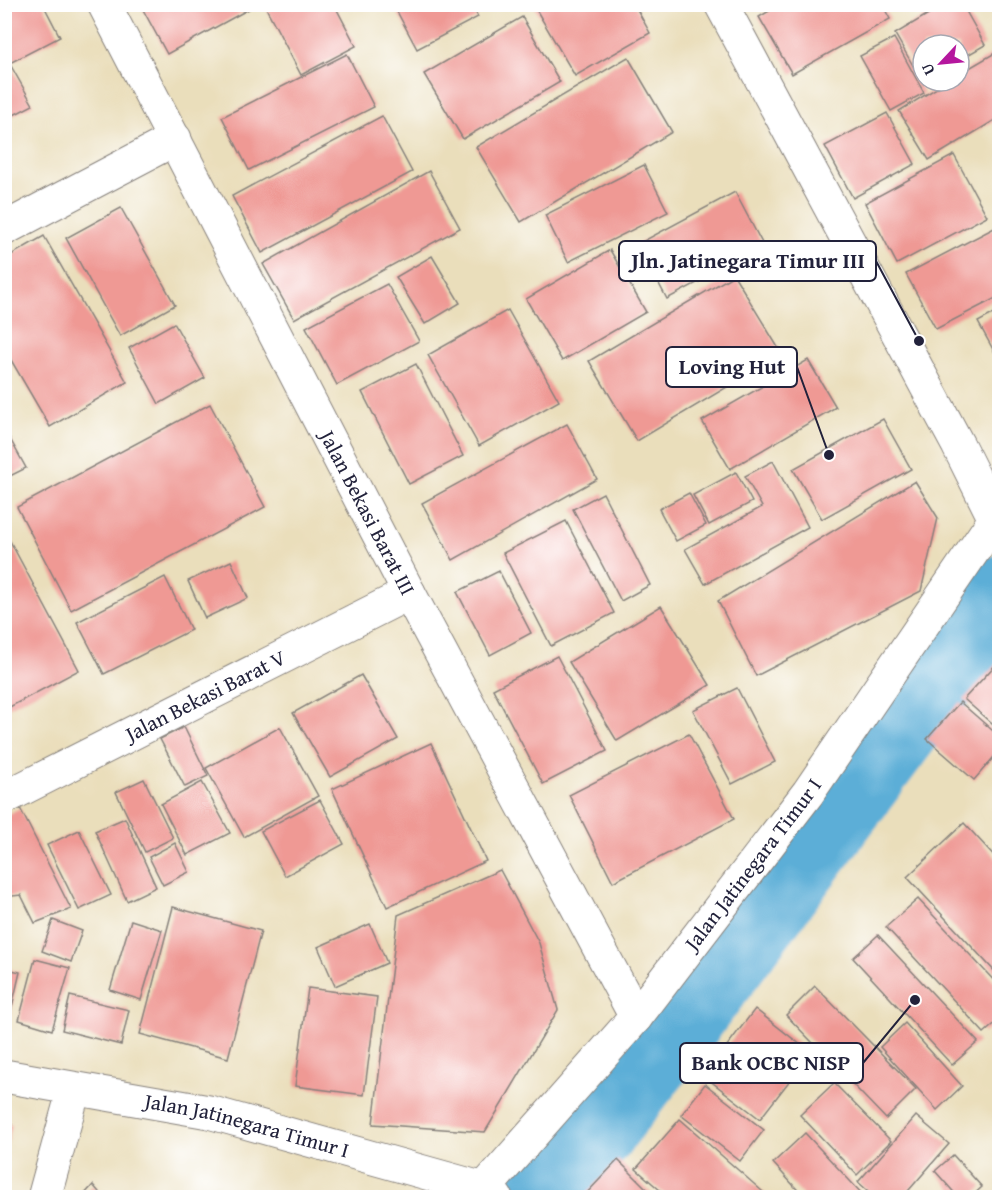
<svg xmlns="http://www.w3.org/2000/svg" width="1004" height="1202" font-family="'Gentium Book Plus',serif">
<rect width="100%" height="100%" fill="#fff"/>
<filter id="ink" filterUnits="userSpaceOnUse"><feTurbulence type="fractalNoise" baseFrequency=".0167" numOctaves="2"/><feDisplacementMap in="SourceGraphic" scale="12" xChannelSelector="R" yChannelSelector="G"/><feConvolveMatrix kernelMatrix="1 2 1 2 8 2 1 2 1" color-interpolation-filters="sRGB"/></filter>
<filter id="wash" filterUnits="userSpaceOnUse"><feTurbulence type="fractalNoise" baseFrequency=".008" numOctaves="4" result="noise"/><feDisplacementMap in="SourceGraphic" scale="24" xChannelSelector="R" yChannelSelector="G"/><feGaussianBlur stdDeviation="1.35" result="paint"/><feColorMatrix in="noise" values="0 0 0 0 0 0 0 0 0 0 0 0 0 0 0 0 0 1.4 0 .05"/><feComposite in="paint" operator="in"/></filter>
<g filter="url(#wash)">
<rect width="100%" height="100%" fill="#eadebb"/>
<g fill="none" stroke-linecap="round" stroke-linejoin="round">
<polyline stroke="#5caed7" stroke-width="80" points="543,1198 680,1023 1000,595"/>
</g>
<g id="blocks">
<g fill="#ef9994">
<polygon points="4,4 43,4 60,37 4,66"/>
<polygon points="140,4 258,4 167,54"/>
<polygon points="264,4 334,4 356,46 301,75"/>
<polygon points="393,4 471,4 478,17 417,49"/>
<polygon points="537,4 634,4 650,33 575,76 534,6"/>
<polygon points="781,4 882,4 890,19 792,74 759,17"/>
<polygon points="945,4 962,4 985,45 959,60 959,45 923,45 923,83 895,34"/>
<polygon points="522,17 560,82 463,139 424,74"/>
<polygon points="894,38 924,93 891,111 860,56"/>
<polygon points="1000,50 1000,117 929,160 899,111 948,81 959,81 959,74"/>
<polygon points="347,54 374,107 249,170 222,117"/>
<polygon points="628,57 672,132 521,222 476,147"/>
<polygon points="11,66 33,105 4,120 4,70"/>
<polygon points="887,113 915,164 853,198 825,146"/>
<polygon points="382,116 412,172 262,253 232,196"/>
<polygon points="954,155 987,216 897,264 865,203"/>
<polygon points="644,165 668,212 568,262 545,215"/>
<polygon points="429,171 460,228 294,319 263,264"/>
<polygon points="735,192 764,247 667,299 638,244"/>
<polygon points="121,208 175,305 120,336 66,238"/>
<polygon points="1000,225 1000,296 936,329 906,274"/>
<polygon points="44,236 127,382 50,427 4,348 4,259"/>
<polygon points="610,250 646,312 562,361 526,299"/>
<polygon points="432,256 460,303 425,324 396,277"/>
<polygon points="734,275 782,354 637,441 589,361"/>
<polygon points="387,284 419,341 337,385 306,327"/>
<polygon points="508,310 559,401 479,446 428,355"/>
<polygon points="1000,310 1000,362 978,322"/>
<polygon points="174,323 205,378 159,404 129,348"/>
<polygon points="808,360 836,407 730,469 702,421"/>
<polygon points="416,364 463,456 409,484 362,392"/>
<polygon points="210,404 265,507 71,610 17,507"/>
<polygon points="883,419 911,469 822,519 793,469"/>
<polygon points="567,424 597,479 453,560 422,503"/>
<polygon points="4,428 26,468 4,479"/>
<polygon points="773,461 808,527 705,584 685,549 762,507 745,476"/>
<polygon points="736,472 752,502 709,525 693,495"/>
<polygon points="915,481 938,518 921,591 756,676 718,601"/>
<polygon points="603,493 650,585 621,601 573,509"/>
<polygon points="689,493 706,525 676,541 659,509"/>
<polygon points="566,521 614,613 551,646 503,553"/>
<polygon points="10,541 79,670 4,710 4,544"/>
<polygon points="231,561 248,598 205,618 188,581"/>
<polygon points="499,571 531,633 490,655 457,592"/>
<polygon points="165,577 191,630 104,674 77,622"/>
<polygon points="661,606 710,685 617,741 569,662"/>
<polygon points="557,656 607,751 543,784 493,689"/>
<polygon points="1000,660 1000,731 964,699"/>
<polygon points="361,675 398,739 330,777 293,713"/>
<polygon points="737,688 775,762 732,784 693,710"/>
<polygon points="960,702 1000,737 1000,750 974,780 927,739"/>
<polygon points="184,727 208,776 185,787 160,739"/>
<polygon points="280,727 318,796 244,837 206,768"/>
<polygon points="689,734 734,819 613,882 569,795"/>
<polygon points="431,743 486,861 387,907 332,789"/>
<polygon points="144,779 173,838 145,852 116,792"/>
<polygon points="202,782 230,833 187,855 161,804"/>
<polygon points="320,800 344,844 285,876 261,831"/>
<polygon points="20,808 71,909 35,923 21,895 4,897 4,816"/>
<polygon points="125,818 156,887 127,901 95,831"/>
<polygon points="964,823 1000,862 1000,977 907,877"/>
<polygon points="79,830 111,895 79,910 47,845"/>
<polygon points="175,843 189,872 163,885 149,857"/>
<polygon points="500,870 539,943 558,1010 485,1132 373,1124 398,915"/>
<polygon points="918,899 1000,987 1000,1019 984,1033 886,927"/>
<polygon points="173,907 261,931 228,1058 140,1034"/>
<polygon points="53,920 82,931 71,962 42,951"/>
<polygon points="131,920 162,930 141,1000 110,990"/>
<polygon points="370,924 387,963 335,986 318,947"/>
<polygon points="878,935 978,1042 952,1065 853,958"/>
<polygon points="35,959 70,968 52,1030 19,1020"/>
<polygon points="4,968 20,972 8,1024 4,1023"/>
<polygon points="815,986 916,1089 886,1119 786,1015"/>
<polygon points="308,988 377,997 364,1095 295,1086"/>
<polygon points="70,996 129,1010 121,1045 62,1030"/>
<polygon points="755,1009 811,1053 760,1119 704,1076"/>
<polygon points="905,1023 962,1086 937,1110 880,1047"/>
<polygon points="834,1083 891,1141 857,1175 800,1115"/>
<polygon points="705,1084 764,1130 740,1161 681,1115"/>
<polygon points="916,1116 949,1144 902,1198 876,1198 858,1182"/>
<polygon points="680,1119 770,1198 669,1198 636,1169"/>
<polygon points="4,1123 12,1125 5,1153 4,1152"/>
<polygon points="805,1133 866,1198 805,1198 773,1163"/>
<polygon points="953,1155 982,1187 970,1198 959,1198 935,1171"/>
<polygon points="618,1160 656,1198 582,1198"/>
<polygon points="93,1185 104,1198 81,1198"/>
<polygon points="144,1191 163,1197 163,1198 141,1198"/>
</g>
</g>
</g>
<g filter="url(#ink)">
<use href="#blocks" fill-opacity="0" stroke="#86807b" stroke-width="1.5"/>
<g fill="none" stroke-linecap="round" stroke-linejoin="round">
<g stroke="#86807b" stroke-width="35">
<g id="minor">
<path id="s1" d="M104,4L409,593L636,1017"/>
<polyline points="4,229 175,139"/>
<path id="s2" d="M4,798L409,593"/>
<path id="s3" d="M4,1076L209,1112L484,1189L496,1198"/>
<polyline points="44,1198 74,1089"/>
<path id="s4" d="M476,1198L636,1017L808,793L995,519"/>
</g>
</g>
<g stroke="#86807b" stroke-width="35">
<polyline id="tertiary" points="721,4 958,445 995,519 1000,523"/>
</g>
<use href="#minor" stroke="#fff" stroke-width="33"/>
<use href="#tertiary" stroke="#fff" stroke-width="33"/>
</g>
</g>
<g text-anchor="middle" stroke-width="4.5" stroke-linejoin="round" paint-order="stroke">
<g font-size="21" fill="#22223b" stroke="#fff">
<text dy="7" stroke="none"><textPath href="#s1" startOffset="573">Jalan Bekasi Barat III</textPath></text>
<text dy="7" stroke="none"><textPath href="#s2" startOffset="226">Jalan Bekasi Barat V</textPath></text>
<text dy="7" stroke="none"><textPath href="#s4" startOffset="434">Jalan Jatinegara Timur I</textPath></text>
<text dy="7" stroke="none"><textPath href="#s3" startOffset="248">Jalan Jatinegara Timur I</textPath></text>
</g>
</g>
<path fill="none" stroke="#22223b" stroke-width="2" d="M919 341L876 261M829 455L797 367M915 1000L863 1063"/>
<g fill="#22223b" stroke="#fff" stroke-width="2">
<circle cx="919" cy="341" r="6"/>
<circle cx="829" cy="455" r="6"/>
<circle cx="915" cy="1000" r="6"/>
</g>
<g fill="#fff" stroke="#22223b" stroke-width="2">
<rect x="619" y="241" width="257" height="40" rx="6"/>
<rect x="666" y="347" width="131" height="40" rx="6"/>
<rect x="680" y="1043" width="183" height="40" rx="6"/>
</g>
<g font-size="22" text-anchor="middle" font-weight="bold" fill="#22223b">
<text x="748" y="268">Jln. Jatinegara Timur III</text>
<text x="732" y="374">Loving Hut</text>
<text x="771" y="1070">Bank OCBC NISP</text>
</g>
<rect width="1004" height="1202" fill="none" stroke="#fff" stroke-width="24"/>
<g transform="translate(941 63) rotate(244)"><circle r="28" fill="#ffffff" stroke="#a7a7b1" stroke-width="1.5"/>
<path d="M0-4.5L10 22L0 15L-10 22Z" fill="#b5179e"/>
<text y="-9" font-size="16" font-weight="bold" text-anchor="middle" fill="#22223b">U</text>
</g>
</svg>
